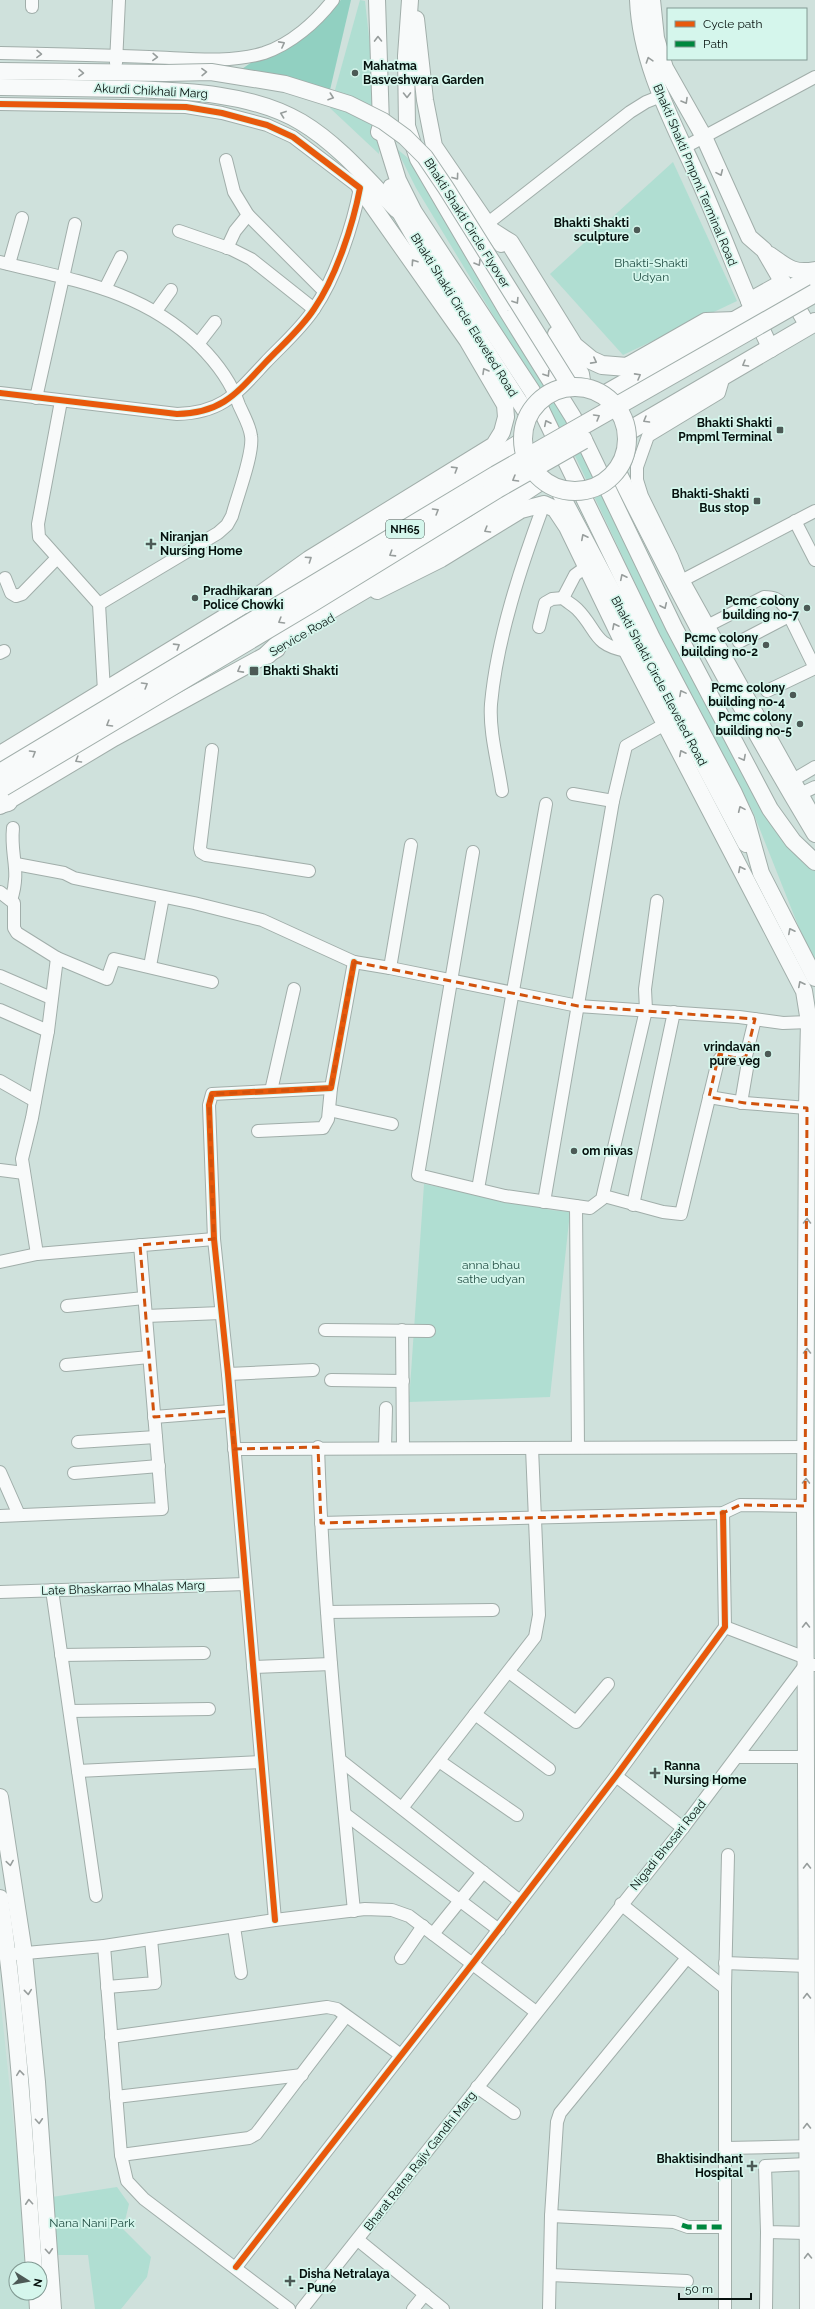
<svg xmlns="http://www.w3.org/2000/svg" width="815" height="2309" font-family="Raleway,sans-serif">
<rect width="100%" height="100%" fill="#cfe1dc"/>
<polygon fill="#c2e1d8" points="0,1996 29,2269 16,2269 16,2293 32,2293 33,2309 0,2309"/>
<g fill="#b0ded2">
<polygon points="360,0 365,1 378,118 379,154 330,108"/>
<polygon points="396,148 421,169 563,405 702,683 815,869 815,968 753,812 667,651 576,458 548,406 416,188"/>
<polygon points="673,162 737,301 623,355 550,274"/>
<polygon points="424,1184 551,1210 570,1212 550,1397 409,1402"/>
<polygon points="117,2187 129,2204 123,2229 151,2257 147,2277 121,2309 95,2309 88,2255 56,2255 52,2197"/>
</g>
<polygon fill="#91d0c1" points="341,0 351,0 330,90 239,71"/>
<g fill="none" stroke-linecap="round" stroke-linejoin="round">
<g stroke="#a1aeaa" stroke-width="14">
<g id="minor">
<polyline points="32,0 32,7"/>
<path d="M0,53C50,54 99,55 149,57C185,58 228,64 264,53C291,44 316,22 333,0"/>
<polyline points="116,63 119,0"/>
<path d="M0,104L186,107L222,113L267,125L293,137L360,188C353,225 336,277 314,309C301,329 281,346 265,363C236,394 222,413 177,414L0,393"/>
<polyline points="685,147 815,77"/>
<polyline points="226,160 234,192 248,215 324,291"/>
<polyline points="488,223 630,112 646,102 661,96"/>
<polyline points="179,231 231,249 251,259 314,309"/>
<polyline points="227,248 235,231 248,215"/>
<path d="M0,262C75,281 140,289 199,345C216,362 231,381 239,405C243,414 250,426 251,436C254,453 237,497 232,516L227,525L218,533L99,604"/>
<polyline points="9,264 22,218"/>
<polyline points="105,289 121,257"/>
<polyline points="156,311 171,290"/>
<polyline points="198,344 215,322"/>
<polyline points="36,398 75,224"/>
<polyline points="61,401 38,524 39,537 99,604 104,691"/>
<polyline points="815,511 683,580 815,817"/>
<polyline points="795,521 815,560"/>
<polyline points="5,578 11,593 16,596 22,594 57,558"/>
<polyline points="684,587 672,557 642,496 637,480 637,467 648,436 719,393 724,376"/>
<polyline points="563,598 575,575 586,567"/>
<path d="M709,625L764,597C774,597 779,599 785,607L815,668"/>
<path d="M539,627L545,603L552,599L563,598C567,602 573,605 577,609C598,630 592,645 627,651"/>
<polyline points="739,642 789,616"/>
<polyline points="0,653 4,651"/>
<polyline points="767,691 815,668"/>
<polyline points="212,750 200,848 201,852 206,855 309,871"/>
<polyline points="793,780 815,767"/>
<path d="M502,791C498,763 489,732 491,704C497,638 521,566 544,504"/>
<polyline points="573,794 613,801 626,746 667,723"/>
<polyline points="800,794 815,787"/>
<polyline points="473,852 418,1175 505,1196 590,1208 602,1199 646,1010 645,989 657,901"/>
<polyline points="16,864 64,873 74,878 194,903 262,920 354,962 390,968 578,1006 739,1017 783,1023 809,1022"/>
<polyline points="0,892 14,903 14,928 17,933 57,958 107,979 114,959 212,982"/>
<path d="M11,900C21,870 10,856 13,828"/>
<polyline points="150,966 163,897"/>
<polyline points="390,968 411,845"/>
<polyline points="0,976 51,998"/>
<polyline points="0,1010 48,1031"/>
<polyline points="0,1081 35,1101"/>
<polyline points="271,1091 294,989"/>
<polyline points="709,1097 745,1103 807,1108"/>
<polyline points="741,1103 748,1062"/>
<polyline points="329,1110 392,1124"/>
<polyline points="258,1131 323,1128 328,1119 331,1088"/>
<polyline points="0,1170 24,1173"/>
<polyline points="478,1189 546,804"/>
<polyline points="604,1196 663,1212 681,1214 718,1061 722,1056 740,1059 746,1056 755,1019"/>
<polyline points="544,1202 613,801"/>
<polyline points="633,1205 674,1012"/>
<polyline points="576,1206 578,1447"/>
<polyline points="37,1254 22,1159 32,1118 48,1031 57,958"/>
<polyline points="0,1262 37,1254 214,1239"/>
<polyline points="67,1306 144,1298"/>
<polyline points="146,1316 221,1313"/>
<polyline points="325,1330 429,1331"/>
<polyline points="402,1330 403,1448"/>
<polyline points="66,1365 149,1357"/>
<polyline points="228,1374 313,1370"/>
<polyline points="331,1380 403,1381"/>
<polyline points="154,1417 231,1411"/>
<polyline points="78,1442 156,1437"/>
<path d="M318,1447C323,1602 339,1756 354,1911"/>
<polyline points="385,1448 386,1408"/>
<polyline points="234,1449 806,1447"/>
<polyline points="0,1472 19,1515"/>
<polyline points="74,1473 159,1466"/>
<polyline points="0,1516 162,1509 140,1245"/>
<polyline points="321,1523 723,1513 740,1505 805,1506"/>
<polyline points="52,1590 96,1896"/>
<polyline points="0,1592 246,1584"/>
<polyline points="327,1612 493,1610"/>
<polyline points="725,1627 806,1658"/>
<polyline points="61,1655 204,1653"/>
<polyline points="253,1667 331,1664"/>
<polyline points="509,1672 576,1722 608,1684"/>
<polyline points="70,1711 209,1709"/>
<polyline points="475,1714 549,1769"/>
<polyline points="737,1757 807,1757"/>
<polyline points="340,1760 520,1901"/>
<polyline points="439,1761 517,1815"/>
<polyline points="78,1771 261,1762"/>
<polyline points="616,1776 683,1828"/>
<polyline points="402,1808 535,1637 539,1615 532,1448"/>
<polyline points="345,1814 499,1930"/>
<polyline points="621,1904 725,1988"/>
<polyline points="275,1920 228,1374 214,1239 209,1105 212,1094 331,1088 354,962"/>
<polyline points="234,1927 241,1973"/>
<polyline points="433,1934 483,1872"/>
<polyline points="104,1946 121,2155 127,2181 144,2199 289,2309"/>
<polyline points="15,1954 104,1946 275,1920 365,1909 392,1910 409,1916 536,2012"/>
<polyline points="401,1958 423,1926"/>
<polyline points="725,1963 807,1966"/>
<polyline points="107,1987 155,1983 151,1939"/>
<polyline points="111,2037 327,2007 337,2009 401,2055"/>
<polyline points="477,2087 514,2113"/>
<polyline points="116,2097 302,2075"/>
<polyline points="725,2148 815,2146"/>
<polyline points="121,2155 249,2138 256,2134 346,2016"/>
<polyline points="551,2216 674,2222 688,2227 725,2227"/>
<polyline points="807,2233 767,2232 765,2166 807,2164"/>
<polyline points="358,2240 443,2309"/>
<polyline points="236,2267 473,1963 616,1776 725,1627 723,1513"/>
<polyline points="550,2275 687,2281"/>
<polyline points="302,2309 683,1828 806,1664 815,1665"/>
<polyline points="413,2309 425,2294"/>
<polyline points="549,2309 551,2216 557,2122 560,2113 686,1959"/>
<polyline points="725,2309 725,1988 728,1855"/>
<polyline points="766,2309 767,2232"/>
</g>
</g>
<g stroke="#a1aeaa" stroke-width="18">
<g id="major">
<polyline points="377,0 381,125 379,132"/>
<polyline points="410,0 406,56 407,126 418,159 507,311 573,417 674,627 770,809 793,841 815,862"/>
<path d="M638,0C641,71 679,132 706,196C728,247 746,299 771,349"/>
<polyline points="652,0 656,38 665,68 704,137 749,237 764,250 808,326"/>
<polyline points="416,19 425,100 434,146 501,244"/>
<polyline points="0,71 165,73"/>
<path d="M0,87C43,88 87,88 130,89C186,91 252,93 301,122C338,144 368,180 397,210"/>
<polyline points="381,125 398,180 414,212 532,391 652,638 734,793 746,819 761,873 815,978"/>
<polyline points="391,187 401,214 423,252 528,415"/>
<path d="M770,255C787,267 793,274 815,270"/>
<polyline points="749,301 783,282"/>
<polyline points="556,334 581,374 583,387"/>
<path d="M617,470C678,594 744,715 815,834"/>
<polyline points="558,489 746,844"/>
<polyline points="377,591 441,559 521,510 544,504 555,509 567,527 627,651 804,991 809,1022 807,1108 805,1506 808,2309"/>
<polyline points="0,754 246,604 309,559 494,445 502,432 506,417 505,405 467,340 360,188 365,177"/>
<polyline points="0,806 114,738 277,649"/>
<polyline points="0,1797 24,1953 37,2082 53,2309"/>
<path d="M0,1898C18,2021 25,2145 34,2269"/>
<polyline points="37,2293 38,2309"/>
</g>
</g>
<g stroke="#a1aeaa" stroke-width="20">
<g id="highway">
<polyline points="494,233 510,243 574,346 591,360 602,365 627,367 706,322 736,321"/>
<polyline points="604,395 815,275"/>
<polyline points="627,432 815,322"/>
<polyline points="246,604 273,596 522,442"/>
<polyline points="267,655 289,634 476,524 542,480"/>
<polyline points="0,804 8,802"/>
</g>
</g>
<use href="#minor" stroke="#f8fafa" stroke-width="12"/>
<use href="#major" stroke="#f8fafa" stroke-width="16"/>
<use href="#highway" stroke="#f8fafa" stroke-width="18"/>
<g stroke="#a1aeaa" stroke-width="18" stroke-linecap="butt">
<polyline id="major-bridge" points="165,73 211,72 285,84 349,104 383,121 405,137 425,157 446,188 570,386"/>
</g>
<g stroke="#a1aeaa" stroke-width="20" stroke-linecap="butt">
<g id="highway-bridge">
<circle cx="575" cy="439" r="52"/>
<polyline points="0,773 496,475 815,293"/>
<polyline points="3,787 310,604 497,489 583,440"/>
</g>
</g>
<use href="#major-bridge" stroke="#f8fafa" stroke-width="16"/>
<use href="#highway-bridge" stroke="#f8fafa" stroke-width="18"/>
<polyline stroke="#00873e" stroke-width="5" stroke-dasharray="10 5" stroke-linecap="butt" points="682,2225 688,2227 725,2227"/>
<g stroke="#d5f6ec" stroke-width="8">
<g id="cycleway">
<path d="M0,104L186,107L222,113L267,125L293,137L360,188C353,225 336,277 314,309C301,329 281,346 265,363C236,394 222,413 177,414L0,393"/>
<polyline points="275,1920 228,1374 214,1239 209,1105 212,1094 331,1088 354,962"/>
<polyline points="236,2267 473,1963 616,1776 725,1627 723,1513"/>
</g>
</g>
<use href="#cycleway" stroke="#e8590c" stroke-width="6"/>
</g>
<defs><path id="oneway-chevron" d="M-2-3.5L2.5 0L-2 3.5" fill="none" stroke-width="1.6" stroke-linecap="round" stroke-linejoin="round"/></defs>
<g stroke="#979d9c">
<use href="#oneway-chevron" transform="translate(378 39) rotate(-91)"/>
<use href="#oneway-chevron" transform="translate(282 44) rotate(-28)"/>
<use href="#oneway-chevron" transform="translate(39 54) rotate(1)"/>
<use href="#oneway-chevron" transform="translate(155 57) rotate(2)"/>
<use href="#oneway-chevron" transform="translate(649 60) rotate(-108)"/>
<use href="#oneway-chevron" transform="translate(204 72) rotate(-1)"/>
<use href="#oneway-chevron" transform="translate(81 73) rotate(1)"/>
<use href="#oneway-chevron" transform="translate(407 95) rotate(89)"/>
<use href="#oneway-chevron" transform="translate(331 97) rotate(19)"/>
<use href="#oneway-chevron" transform="translate(685 101) rotate(60)"/>
<use href="#oneway-chevron" transform="translate(283 114) rotate(-160)"/>
<use href="#oneway-chevron" transform="translate(720 173) rotate(66)"/>
<use href="#oneway-chevron" transform="translate(456 177) rotate(54)"/>
<use href="#oneway-chevron" transform="translate(414 262) rotate(-124)"/>
<use href="#oneway-chevron" transform="translate(478 263) rotate(59)"/>
<use href="#oneway-chevron" transform="translate(516 301) rotate(58)"/>
<use href="#oneway-chevron" transform="translate(594 361) rotate(28)"/>
<use href="#oneway-chevron" transform="translate(745 364) rotate(150)"/>
<use href="#oneway-chevron" transform="translate(485 371) rotate(-120)"/>
<use href="#oneway-chevron" transform="translate(547 374) rotate(58)"/>
<use href="#oneway-chevron" transform="translate(638 376) rotate(-29)"/>
<use href="#oneway-chevron" transform="translate(597 417) rotate(-30)"/>
<use href="#oneway-chevron" transform="translate(646 420) rotate(150)"/>
<use href="#oneway-chevron" transform="translate(547 423) rotate(-116)"/>
<use href="#oneway-chevron" transform="translate(455 469) rotate(-32)"/>
<use href="#oneway-chevron" transform="translate(515 479) rotate(150)"/>
<use href="#oneway-chevron" transform="translate(436 511) rotate(-31)"/>
<use href="#oneway-chevron" transform="translate(487 530) rotate(149)"/>
<use href="#oneway-chevron" transform="translate(584 537) rotate(-117)"/>
<use href="#oneway-chevron" transform="translate(392 554) rotate(148)"/>
<use href="#oneway-chevron" transform="translate(309 559) rotate(-34)"/>
<use href="#oneway-chevron" transform="translate(623 577) rotate(-116)"/>
<use href="#oneway-chevron" transform="translate(664 606) rotate(65)"/>
<use href="#oneway-chevron" transform="translate(281 621) rotate(149)"/>
<use href="#oneway-chevron" transform="translate(615 626) rotate(-117)"/>
<use href="#oneway-chevron" transform="translate(177 646) rotate(-32)"/>
<use href="#oneway-chevron" transform="translate(240 670) rotate(151)"/>
<use href="#oneway-chevron" transform="translate(145 685) rotate(-31)"/>
<use href="#oneway-chevron" transform="translate(682 693) rotate(-118)"/>
<use href="#oneway-chevron" transform="translate(109 724) rotate(149)"/>
<use href="#oneway-chevron" transform="translate(33 753) rotate(-31)"/>
<use href="#oneway-chevron" transform="translate(682 753) rotate(-117)"/>
<use href="#oneway-chevron" transform="translate(743 758) rotate(62)"/>
<use href="#oneway-chevron" transform="translate(78 760) rotate(149)"/>
<use href="#oneway-chevron" transform="translate(741 809) rotate(-114)"/>
<use href="#oneway-chevron" transform="translate(741 869) rotate(-117)"/>
<use href="#oneway-chevron" transform="translate(791 931) rotate(-117)"/>
<use href="#oneway-chevron" transform="translate(801 984) rotate(-117)"/>
<use href="#oneway-chevron" transform="translate(807 1221) rotate(-90)"/>
<use href="#oneway-chevron" transform="translate(807 1351) rotate(-90)"/>
<use href="#oneway-chevron" transform="translate(806 1481) rotate(-89)"/>
<use href="#oneway-chevron" transform="translate(806 1625) rotate(-90)"/>
<use href="#oneway-chevron" transform="translate(10 1863) rotate(81)"/>
<use href="#oneway-chevron" transform="translate(807 1866) rotate(-90)"/>
<use href="#oneway-chevron" transform="translate(28 1992) rotate(84)"/>
<use href="#oneway-chevron" transform="translate(807 1996) rotate(-90)"/>
<use href="#oneway-chevron" transform="translate(20 2073) rotate(-96)"/>
<use href="#oneway-chevron" transform="translate(39 2121) rotate(86)"/>
<use href="#oneway-chevron" transform="translate(807 2126) rotate(-90)"/>
<use href="#oneway-chevron" transform="translate(29 2202) rotate(-94)"/>
<use href="#oneway-chevron" transform="translate(49 2251) rotate(86)"/>
<use href="#oneway-chevron" transform="translate(808 2256) rotate(-91)"/>
</g>
<path fill="none" stroke="#d1520c" stroke-width="3" stroke-dasharray="8 5" stroke-linejoin="round" d="M354,962L578,1006L755,1019L746,1056L740,1059L719,1054L709,1097L745,1103L807,1108L805,1506L740,1505L723,1513L321,1523L318,1447L234,1449L231,1411L154,1417L140,1245L214,1239L209,1105L212,1094L331,1088Z"/>
<g fill="#4c5a56" stroke="#d5f6ec" stroke-width="1.5">
<circle cx="355" cy="73" r="4"/>
<circle cx="637" cy="230" r="4"/>
<rect x="776" y="426" width="8" height="8" rx="2"/>
<rect x="753" y="497" width="8" height="8" rx="2"/>
<path d="M149 538h4v4h4v4h-4v4h-4v-4h-4v-4h4z"/>
<circle cx="195" cy="598" r="4"/>
<circle cx="807" cy="608" r="4"/>
<circle cx="766" cy="645" r="4"/>
<rect x="249" y="666" width="10" height="10" rx="2"/>
<circle cx="793" cy="695" r="4"/>
<circle cx="800" cy="724" r="4"/>
<circle cx="768" cy="1054" r="4"/>
<circle cx="574" cy="1151" r="4"/>
<path d="M653 1767h4v4h4v4h-4v4h-4v-4h-4v-4h4z"/>
<path d="M750 2160h4v4h4v4h-4v4h-4v-4h-4v-4h4z"/>
<path d="M288 2275h4v4h4v4h-4v4h-4v-4h-4v-4h4z"/>
</g>
<g text-anchor="middle" stroke-width="3.5" stroke-linejoin="round" paint-order="stroke">
<rect fill="#d5f6ec" stroke="#445651" stroke-width="1" x="386" y="520" width="38" height="18" rx="3"/>
<g font-size="11" font-weight="bold" fill="#06110e">
<text x="405" y="533">NH65</text>
</g>
<g font-size="12" font-weight="bold" fill="#06110e" stroke="#d5f6ec" text-anchor="end">
<text x="363" y="70" text-anchor="start">Mahatma<tspan x="363" dy="14">Basveshwara Garden</tspan></text>
<text x="629" y="227">Bhakti Shakti<tspan x="629" dy="14">sculpture</tspan></text>
<text x="772" y="427">Bhakti Shakti<tspan x="772" dy="14">Pmpml Terminal</tspan></text>
<text x="749" y="498">Bhakti-Shakti<tspan x="749" dy="14">Bus stop</tspan></text>
<text x="160" y="541" text-anchor="start">Niranjan<tspan x="160" dy="14">Nursing Home</tspan></text>
<text x="203" y="595" text-anchor="start">Pradhikaran<tspan x="203" dy="14">Police Chowki</tspan></text>
<text x="799" y="605">Pcmc colony<tspan x="799" dy="14">building no-7</tspan></text>
<text x="758" y="642">Pcmc colony<tspan x="758" dy="14">building no-2</tspan></text>
<text x="263" y="675" text-anchor="start">Bhakti Shakti</text>
<text x="785" y="692">Pcmc colony<tspan x="785" dy="14">building no-4</tspan></text>
<text x="792" y="721">Pcmc colony<tspan x="792" dy="14">building no-5</tspan></text>
<text x="760" y="1051">vrindavan<tspan x="760" dy="14">pure veg</tspan></text>
<text x="582" y="1155" text-anchor="start">om nivas</text>
<text x="664" y="1770" text-anchor="start">Ranna<tspan x="664" dy="14">Nursing Home</tspan></text>
<text x="743" y="2163">Bhaktisindhant<tspan x="743" dy="14">Hospital</tspan></text>
<text x="299" y="2278" text-anchor="start">Disha Netralaya<tspan x="299" dy="14">- Pune</tspan></text>
</g>
<g font-size="12" fill="#06110e" stroke="#d5f6ec">
<text transform="translate(151 91) rotate(3)" y="4">Akurdi Chikhali Marg</text>
<text transform="translate(695 175) rotate(67)" y="4">Bhakti Shakti Pmpml Terminal Road</text>
<text transform="translate(467 223) rotate(58)" y="4">Bhakti Shakti Circle Flyover</text>
<text transform="translate(464 315) rotate(58)" y="4">Bhakti Shakti Circle Eleveted Road</text>
<text transform="translate(302 635) rotate(-30)" y="4">Service Road</text>
<text transform="translate(659 681) rotate(62)" y="4">Bhakti Shakti Circle Eleveted Road</text>
<text transform="translate(123 1588) rotate(-2)" y="4">Late Bhaskarrao Mhalas Marg</text>
<text transform="translate(668 1845) rotate(-51)" y="4">Nigadi Bhosari Road</text>
<text transform="translate(420 2161) rotate(-52)" y="4">Bharat Ratna Rajiv Gandhi Marg</text>
</g>
<g font-size="12" fill="#1f4b41" stroke="#d5f6ec">
<text x="651" y="267">Bhakti-Shakti<tspan x="651" dy="14">Udyan</tspan></text>
<text x="491" y="1269">anna bhau<tspan x="491" dy="14">sathe udyan</tspan></text>
<text x="92" y="2227">Nana Nani Park</text>
</g>
</g>
<rect x="667" y="8" width="140" height="52" fill="#d5f6ec" stroke="#829a93"/>
<rect x="675" y="21" width="20" height="6" fill="#e8590c" stroke="#829a93"/>
<text x="703" y="28" font-size="12" fill="#06110e">Cycle path</text>
<rect x="675" y="41" width="20" height="6" fill="#00873e" stroke="#829a93"/>
<text x="703" y="48" font-size="12" fill="#06110e">Path</text>
<g transform="translate(28 2281) rotate(101)"><circle r="19" fill="#d5f6ec" stroke="#829a93"/>
<path d="M0-3L7 15L0 10L-7 15Z" fill="#4c5a56"/>
<text y="-6" font-size="11" font-weight="bold" text-anchor="middle" fill="#06110e">N</text>
</g>
<path d="M679 2293v6h72v-6" fill="none" stroke="#06110e" stroke-width="2"/>
<text x="685" y="2293" font-size="12" fill="#06110e" stroke="#d5f6ec" stroke-width="3" paint-order="stroke">50 m</text>
</svg>
